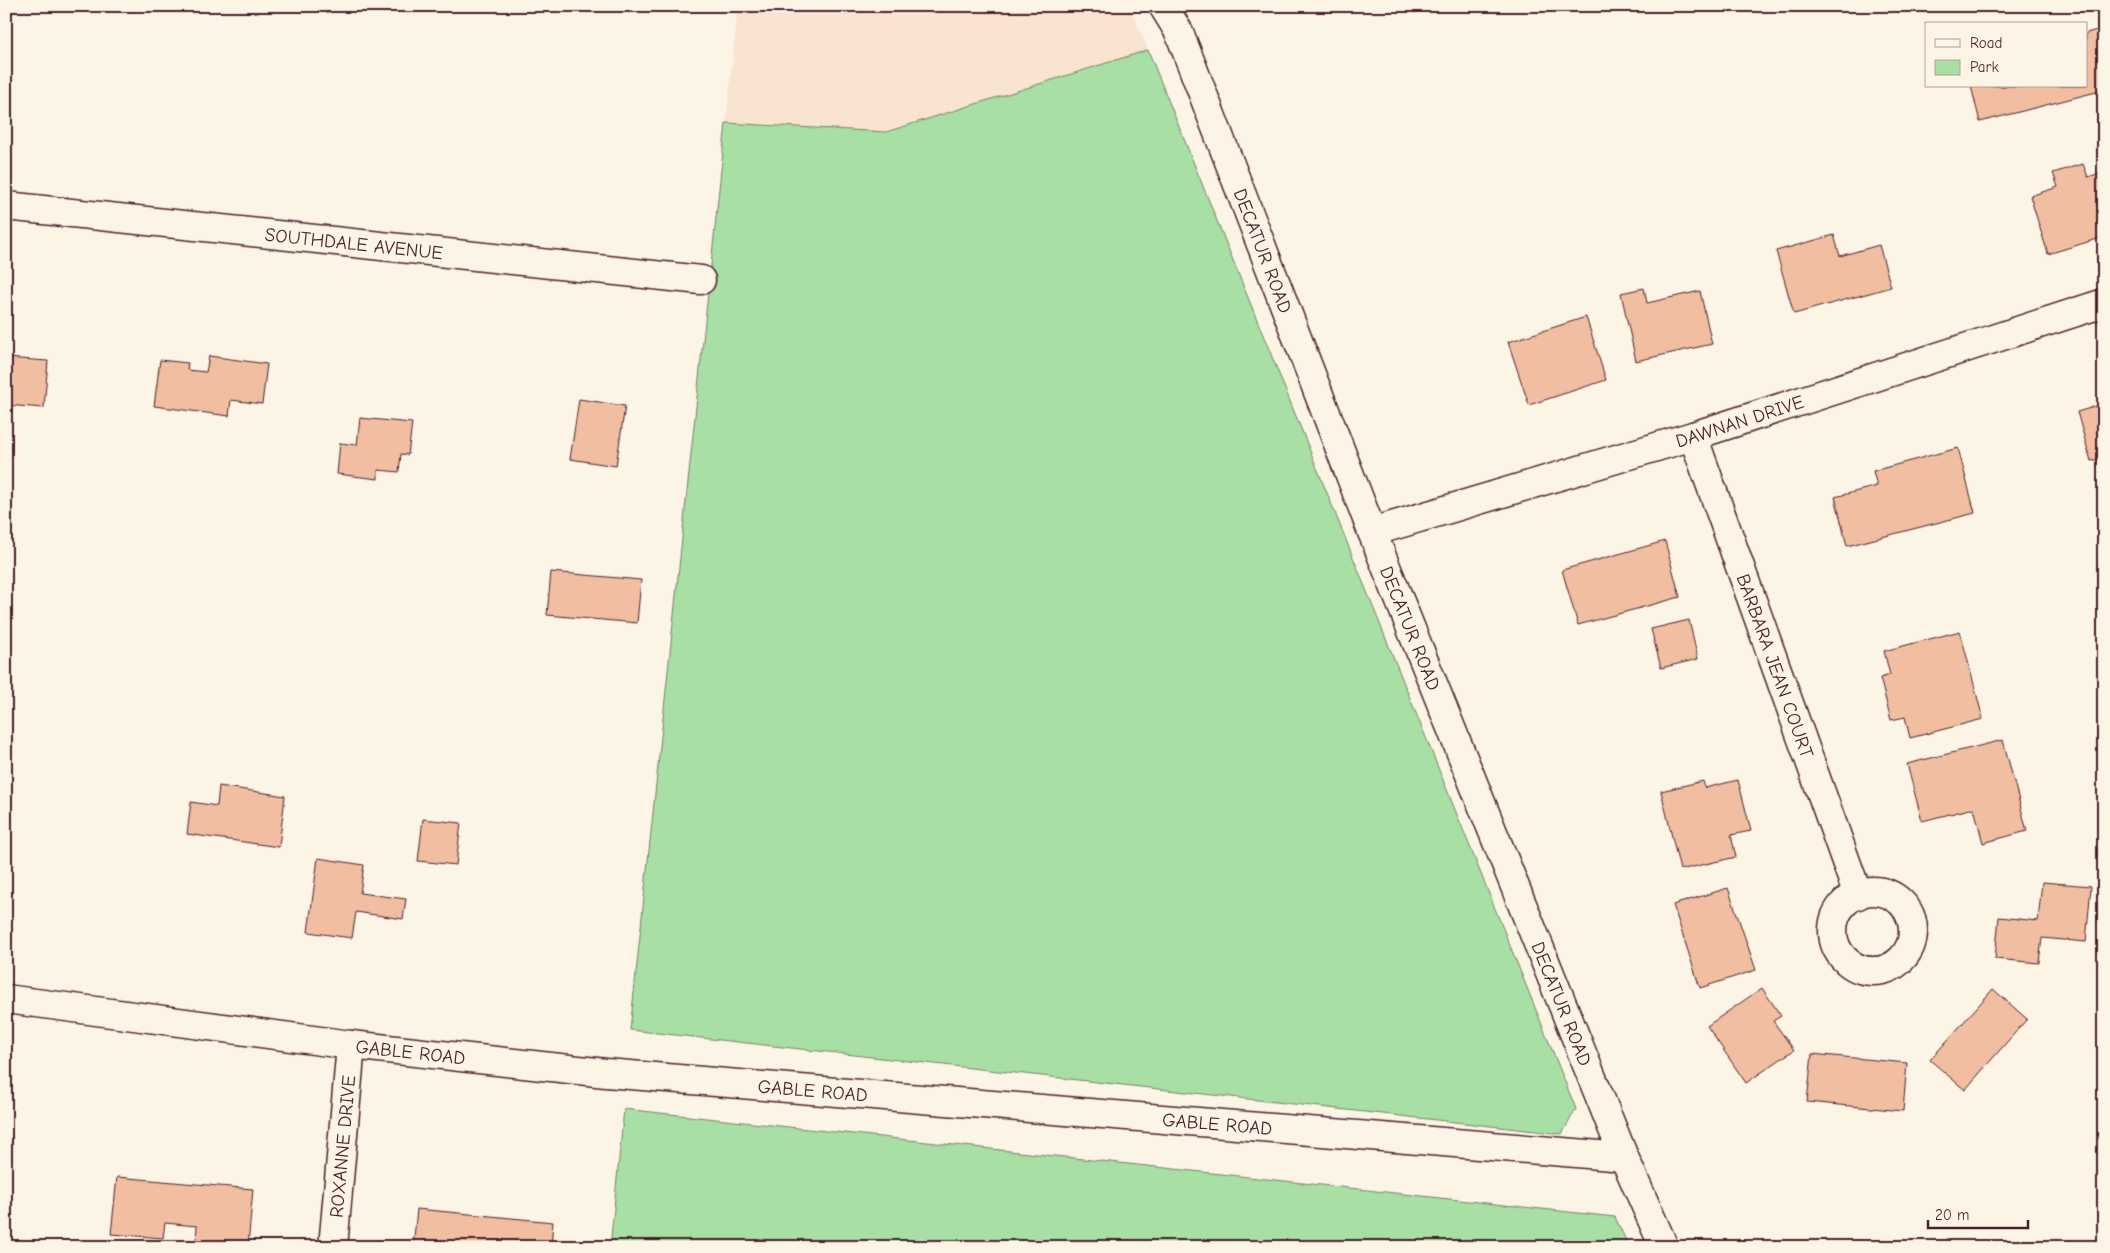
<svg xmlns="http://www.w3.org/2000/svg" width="2110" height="1253" font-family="'Comic Neue',sans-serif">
<rect width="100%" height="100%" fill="#fcf5e5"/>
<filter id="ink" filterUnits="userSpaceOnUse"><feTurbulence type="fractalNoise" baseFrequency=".02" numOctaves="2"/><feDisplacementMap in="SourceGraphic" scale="10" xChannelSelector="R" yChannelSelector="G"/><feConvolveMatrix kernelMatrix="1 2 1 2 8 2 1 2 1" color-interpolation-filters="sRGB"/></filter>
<g filter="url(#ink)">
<polygon fill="#f9e4d1" points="738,6 1130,6 1148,50 886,132 726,123"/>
<g fill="#a7dfa4" stroke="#787f68">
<polygon points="1148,50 1576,1109 1562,1134 630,1030 726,123 886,132"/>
<polygon points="624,1109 1615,1217 1629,1247 610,1247"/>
</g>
<g fill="#f1bea2" stroke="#4a1f2b">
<polygon points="2097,30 2104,56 2104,90 1980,122 1971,86 2086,86 2086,33"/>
<polygon points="2083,164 2088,177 2104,172 2104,237 2048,254 2030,196 2058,187 2053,173"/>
<polygon points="1834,235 1840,256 1879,245 1891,287 1794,314 1776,251"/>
<polygon points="1644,288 1647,303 1700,291 1712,344 1636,361 1621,293"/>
<polygon points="1586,317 1606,380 1529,405 1508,342"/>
<polygon points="209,356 267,364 262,404 231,400 229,416 154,406 160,360 188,363 187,370 206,372"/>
<polygon points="6,358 48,361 44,408 6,405"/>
<polygon points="579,399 625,406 616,466 570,459"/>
<polygon points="2104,404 2104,458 2091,461 2077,412"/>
<polygon points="360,418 412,423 408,455 401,454 399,472 378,470 378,479 337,474 340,443 357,445"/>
<polygon points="1958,448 1975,513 1847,546 1835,497 1877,486 1873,471"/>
<polygon points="1665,541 1680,597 1578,625 1562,570"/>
<polygon points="551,572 641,580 637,623 547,615"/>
<polygon points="1689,620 1698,659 1661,668 1651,629"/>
<polygon points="1960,631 1983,719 1910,738 1905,717 1891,720 1880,678 1890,675 1884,651"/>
<polygon points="2003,740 2027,831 1983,843 1974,808 1922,821 1907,764"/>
<polygon points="1738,780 1751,831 1731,835 1736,857 1680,870 1661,791 1703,781 1705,788"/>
<polygon points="219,786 285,796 279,847 187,834 191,802 217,806"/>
<polygon points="423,819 461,823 456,865 418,861"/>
<polygon points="318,858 364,865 360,893 406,899 403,919 356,912 352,938 308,932"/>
<polygon points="2042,882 2091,886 2086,942 2042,938 2039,963 1995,959 1999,917 2038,921"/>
<polygon points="1728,888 1756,970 1700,988 1673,905"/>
<polygon points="1762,988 1781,1016 1773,1021 1794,1050 1746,1083 1707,1026"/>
<polygon points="1993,989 2027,1019 1965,1090 1930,1060"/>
<polygon points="1812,1054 1907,1063 1903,1111 1807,1102"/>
<polygon points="117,1177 253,1189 248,1246 196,1241 197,1226 165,1223 163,1238 111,1234"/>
<polygon points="417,1209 553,1222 551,1247 413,1247"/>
</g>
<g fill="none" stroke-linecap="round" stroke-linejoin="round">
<g stroke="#4a1f2b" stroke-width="31">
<g id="minor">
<path id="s1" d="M6,206L701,280"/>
<path id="s2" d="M1693,436L1858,895"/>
<path id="s3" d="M1372,532L1693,436L2104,303"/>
<circle cx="1873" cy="931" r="40"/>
<path id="s4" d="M6,999L351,1045L606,1073L1624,1157"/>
<path id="s5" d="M333,1247L351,1045"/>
</g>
</g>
<g stroke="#4a1f2b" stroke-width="31">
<g id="tertiary">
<path id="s6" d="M1163,6L1179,32L1372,532L1624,1157L1664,1247"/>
</g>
</g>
<use href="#minor" stroke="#fcf5e5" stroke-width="28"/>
<use href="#tertiary" stroke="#fcf5e5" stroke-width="28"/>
</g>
</g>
<g text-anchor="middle" stroke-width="4.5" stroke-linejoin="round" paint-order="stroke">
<g font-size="19" fill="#4a1f2b" stroke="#fcf5e5">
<text dy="7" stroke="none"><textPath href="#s1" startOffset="350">SOUTHDALE AVENUE</textPath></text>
<text dy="7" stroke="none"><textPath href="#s6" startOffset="265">DECATUR ROAD</textPath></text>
<text dy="7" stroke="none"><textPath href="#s3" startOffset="384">DAWNAN DRIVE</textPath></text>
<text dy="7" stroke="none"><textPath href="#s6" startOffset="670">DECATUR ROAD</textPath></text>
<text dy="7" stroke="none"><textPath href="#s2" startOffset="244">BARBARA JEAN COURT</textPath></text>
<text dy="7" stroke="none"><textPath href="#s6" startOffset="1075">DECATUR ROAD</textPath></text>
<text dy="7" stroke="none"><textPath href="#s4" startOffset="408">GABLE ROAD</textPath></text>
<text dy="7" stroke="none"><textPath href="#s4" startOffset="812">GABLE ROAD</textPath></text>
<text dy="7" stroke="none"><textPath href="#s4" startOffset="1218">GABLE ROAD</textPath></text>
<text dy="7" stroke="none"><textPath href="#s5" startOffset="101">ROXANNE DRIVE</textPath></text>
</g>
</g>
<rect width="2110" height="1253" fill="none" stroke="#fcf5e5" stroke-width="25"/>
<rect x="12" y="12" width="2085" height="1228" fill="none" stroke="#4a1f2b" stroke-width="2" filter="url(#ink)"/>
<rect x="1925" y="22" width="162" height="65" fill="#fcf5e5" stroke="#b59f9b"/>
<rect x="1935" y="39" width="25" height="8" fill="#fcf5e5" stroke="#b59f9b"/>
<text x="1970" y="48" font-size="15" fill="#4a1f2b">Road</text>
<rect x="1935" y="60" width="25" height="15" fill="#a7dfa4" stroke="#b59f9b"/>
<text x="1970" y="72" font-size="15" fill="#4a1f2b">Park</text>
<path d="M1928 1220v8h100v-8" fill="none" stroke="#4a1f2b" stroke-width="2.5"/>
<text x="1935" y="1220" font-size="15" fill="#4a1f2b" stroke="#fcf5e5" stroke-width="4" paint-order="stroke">20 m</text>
</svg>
